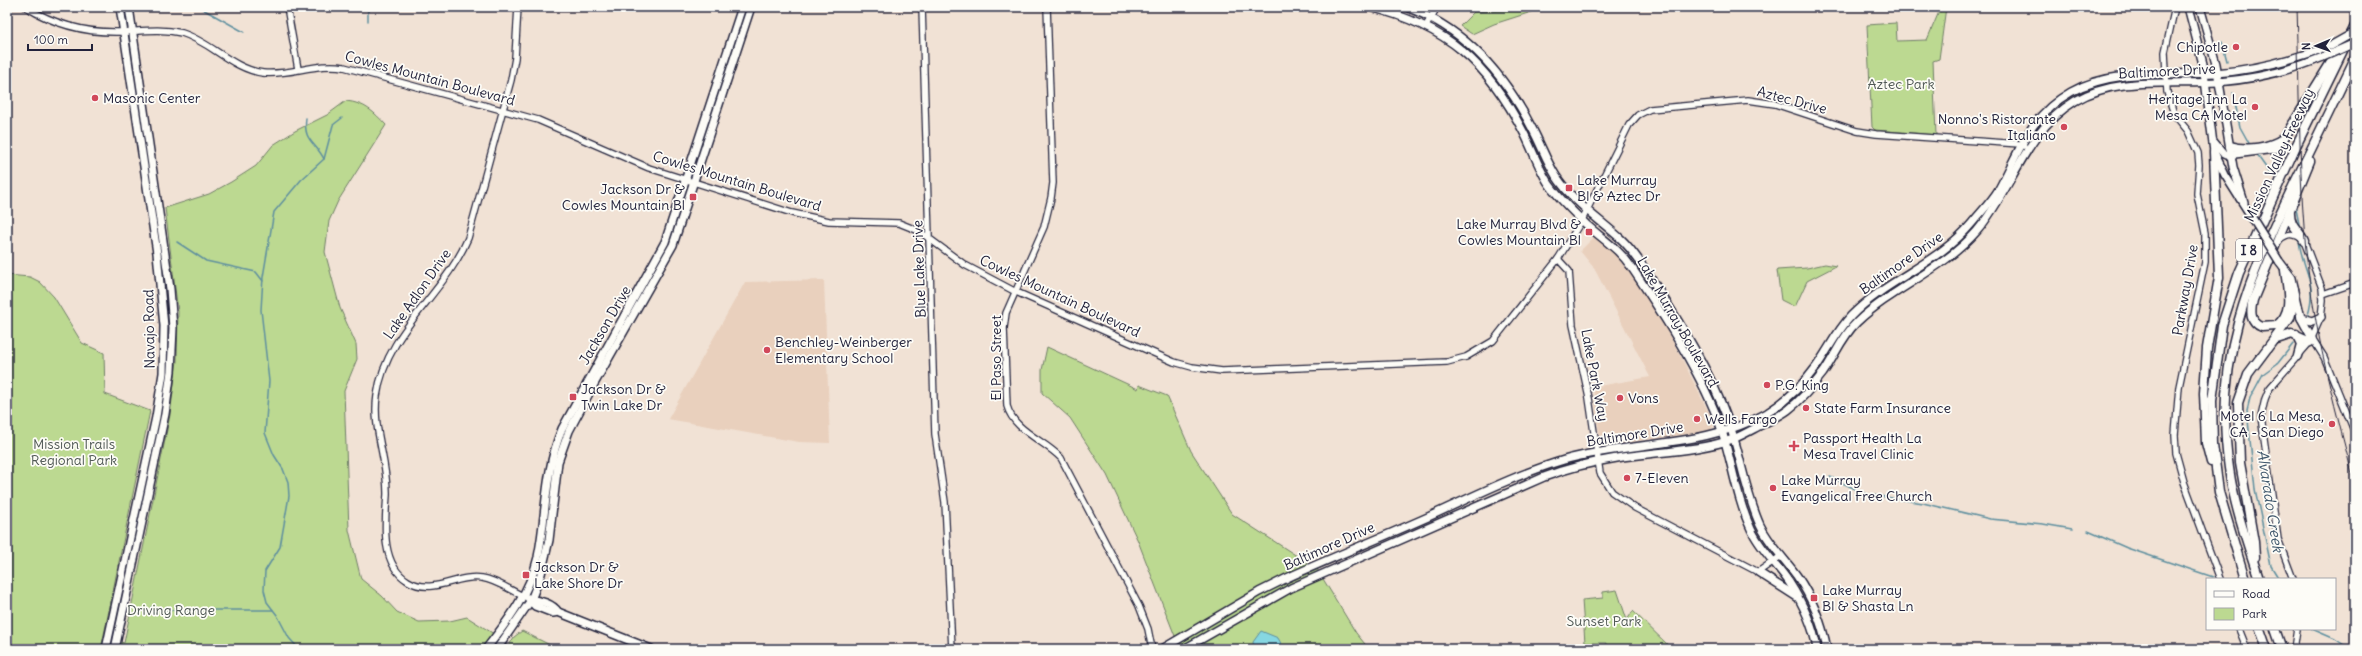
<svg xmlns="http://www.w3.org/2000/svg" width="2362" height="656" font-family="Delius,sans-serif">
<rect width="100%" height="100%" fill="#f1e2d5"/>
<filter id="ink" filterUnits="userSpaceOnUse"><feTurbulence type="fractalNoise" baseFrequency=".025" numOctaves="2"/><feDisplacementMap in="SourceGraphic" scale="8" xChannelSelector="R" yChannelSelector="G"/><feConvolveMatrix kernelMatrix="1 2 1 2 8 2 1 2 1" color-interpolation-filters="sRGB"/></filter>
<g filter="url(#ink)">
<g fill="#e9d0bd">
<polygon points="1595,236 1622,258 1642,287 1678,351 1714,423 1711,431 1601,446 1593,387 1650,377 1594,268 1580,251"/>
<polygon points="824,280 830,443 799,442 668,419 745,282"/>
</g>
<g fill="#bcd991" stroke="#6f7e66">
<polygon points="1510,7 1547,7 1494,24 1472,34 1460,26 1474,12 1504,10"/>
<polygon points="1941,7 1946,7 1939,59 1933,61 1936,135 1875,130 1872,127 1867,25 1896,23 1897,41 1927,40"/>
<path d="M346,101C365,103 374,112 386,125L338,201L329,221L325,252L340,308L356,344L357,359L344,391L349,530L361,579L382,596L397,612L419,622L450,621L467,617L502,639L508,647L514,637L522,631L558,649H120L121,642L124,643L170,415L177,361L178,312L165,208L209,194L231,182L256,166L273,145L295,131L327,115Z"/>
<polygon points="1825,264 1836,266 1807,281 1795,307 1781,300 1777,270 1807,268"/>
<polygon points="7,275 30,277 40,282 54,297 82,343 104,353 105,394 150,411 101,649 7,649"/>
<polygon points="1047,347 1138,389 1139,385 1167,396 1191,451 1232,514 1317,569 1356,633 1369,649 1180,649 1138,541 1107,475 1070,418 1042,393 1042,370"/>
<polygon points="1617,590 1627,620 1633,611 1672,649 1606,649 1606,643 1585,643 1582,600 1603,598 1603,592"/>
</g>
<polygon fill="#86d7e1" stroke="#5e8f9f" points="1261,631 1278,638 1284,649 1254,649 1253,642"/>
<g fill="none" stroke-linecap="round" stroke-linejoin="round">
<g stroke="#5e8f9f" stroke-width="1.5">
<polyline points="199,7 244,32"/>
<polyline points="368,7 368,21"/>
<polyline points="2222,42 2227,61"/>
<polyline points="2233,93 2240,127 2250,145"/>
<path d="M306,118C303,142 315,141 324,159"/>
<polyline points="2257,155 2272,176"/>
<polyline points="2296,209 2300,229"/>
<path d="M2299,240C2302,271 2318,280 2308,314"/>
<polyline points="177,242 206,261 256,272 263,281"/>
<polyline points="1830,477 1866,494 1923,503 1990,519 2043,524 2072,529"/>
<polyline points="2088,531 2127,548 2213,577"/>
<polyline points="2279,579 2271,566 2255,489 2247,410 2250,398 2263,374 2278,363 2293,344"/>
<polyline points="151,607 163,610 273,610"/>
<polyline points="2312,629 2335,639 2350,649"/>
<polyline points="299,649 289,638 277,615 267,602 264,590 265,571 280,547 289,496 288,482 283,469 274,455 265,433 269,381 261,310 263,277 274,212 301,180 324,159 333,125 342,118"/>
</g>
<g stroke="#22223b" stroke-width="8">
<g id="minor">
<path d="M26,7C55,25 87,33 121,32C143,31 160,28 182,33C211,42 232,69 263,73C290,76 317,62 344,67L538,120L649,168L792,213L829,221L899,223L919,231L965,265L1014,291L1174,362L1192,367L1222,371L1447,362L1466,357L1493,341L1558,259L1582,220L1629,125L1638,115L1650,109L1748,100L1775,104L1857,131L1876,134L2020,144L2024,146"/>
<polyline points="287,7 298,69"/>
<path d="M518,7L515,58L511,80L468,238C444,296 386,330 377,396C372,429 388,461 387,495C385,523 380,564 408,581C433,596 457,574 482,578C496,580 510,590 523,596"/>
<polyline points="922,7 935,434 945,502 952,649"/>
<path d="M1047,7L1053,183L1051,198L1044,227L1006,313L1004,328L1007,406C1014,431 1044,440 1061,458L1139,606L1148,629L1152,649"/>
<polyline points="2175,7 2165,52 2167,92 2174,114 2188,131 2198,153 2199,165 2197,194 2205,233 2205,262 2179,387 2175,435 2176,453 2184,482 2220,579"/>
<polyline points="1426,26 1437,7"/>
<path d="M2279,240C2288,232 2296,233 2304,241L2322,288L2323,300L2321,317L2310,342L2269,389L2265,399L2261,417L2278,539L2293,579"/>
<polyline points="1558,259 1569,271 1573,325 1589,398 1600,473 1612,492 1635,508 1758,572 1781,556"/>
<polyline points="2323,294 2355,283"/>
<polyline points="2312,338 2324,357 2355,433"/>
<polyline points="2239,629 2247,649"/>
<polyline points="2294,649 2297,629"/>
</g>
</g>
<g stroke="#22223b" stroke-width="10">
<g id="major">
<path d="M1370,7C1447,26 1488,63 1524,133C1532,149 1538,166 1547,181C1558,198 1574,213 1588,226C1604,240 1620,250 1632,268C1663,314 1703,376 1721,428C1732,461 1736,497 1751,529C1760,549 1777,564 1789,582C1802,602 1813,625 1817,649"/>
<path d="M1406,7C1465,28 1505,75 1533,130C1541,145 1547,162 1556,176C1573,202 1599,219 1621,239C1634,251 1643,266 1652,280C1681,324 1711,373 1729,423C1741,456 1745,492 1760,525C1769,544 1785,559 1797,576C1812,598 1822,623 1827,649"/>
<polyline points="2188,7 2203,64 2214,152 2225,175 2251,216"/>
<polyline points="2200,7 2216,64 2233,167 2244,202"/>
<polyline points="2213,141 2223,153 2227,155 2275,149 2279,146 2279,141"/>
<polyline points="2279,261 2292,278 2301,318 2312,321 2321,317"/>
<polyline points="2301,318 2312,338"/>
<polyline points="1758,572 1797,597"/>
<polyline points="528,598 535,606 553,613 558,612"/>
<path d="M531,600C540,600 553,604 558,612L651,649"/>
<polyline points="106,649 156,417 163,373 164,326 157,253 120,7"/>
<polyline points="115,649 165,414 171,371 173,328 170,289 129,7"/>
<path d="M486,649C508,621 530,592 538,557C547,513 544,472 562,429L665,242L742,7"/>
<polyline points="497,649 531,600 541,574 549,540 558,462 569,431 594,384 673,245 751,7"/>
<path d="M1162,649L1259,592L1287,578C1333,557 1381,538 1428,517C1472,497 1517,474 1564,460C1631,441 1706,448 1767,413C1786,401 1803,385 1816,367C1828,350 1837,331 1851,316C1887,279 1939,263 1972,223C1981,212 1992,201 1999,189C2020,150 2029,116 2071,92C2114,68 2169,76 2216,73C2256,70 2292,60 2330,46"/>
<path d="M1184,649L1291,588L1544,477C1568,468 1592,462 1617,458C1653,452 1700,451 1733,439C1743,435 1753,429 1763,424C1771,420 1780,416 1788,410C1801,400 1813,386 1823,373C1835,356 1842,336 1857,322C1894,287 1943,270 1977,231C2014,187 2024,132 2075,101C2117,76 2171,85 2218,82C2254,79 2290,71 2323,57"/>
</g>
</g>
<g stroke="#22223b" stroke-width="11">
<g id="highway">
<path d="M2230,146C2248,151 2269,148 2284,138L2333,59"/>
<path d="M2290,213C2290,227 2299,229 2304,241"/>
<path d="M2285,270C2287,289 2295,312 2276,326L2262,327C2250,322 2250,312 2253,300L2310,161"/>
<polyline points="2296,335 2301,345 2298,356"/>
<polyline points="2277,339 2292,334 2310,342"/>
<polyline points="2211,462 2206,443 2204,393 2207,348 2219,277 2214,152"/>
<polyline points="2255,557 2254,542 2240,463 2238,403 2248,374 2290,318 2294,302 2294,289"/>
<polyline points="2245,579 2219,492 2213,445 2212,401 2222,325 2239,273 2296,146 2355,26"/>
<path d="M2259,579C2247,542 2234,506 2229,468C2213,360 2249,278 2294,184C2315,142 2335,100 2355,58"/>
<polyline points="2260,629 2267,649"/>
<polyline points="2275,629 2282,649"/>
</g>
</g>
<use href="#minor" stroke="#fdfcf7" stroke-width="5.5"/>
<use href="#major" stroke="#fdfcf7" stroke-width="7"/>
<use href="#highway" stroke="#fdfcf7" stroke-width="8"/>
<path stroke="#22223b" stroke-width="1" d="M2297,7C2300,94 2298,183 2308,270C2317,343 2337,415 2355,485"/>
<g stroke="#22223b" stroke-width="10" stroke-linecap="butt">
<g id="major-bridge">
<polyline points="2330,46 2355,32"/>
<polyline points="2323,57 2355,43"/>
<polyline points="2251,216 2279,261"/>
</g>
</g>
<use href="#major-bridge" stroke="#fdfcf7" stroke-width="7"/>
</g>
</g>
<g fill="#d1495b" stroke="#fdfcf7" stroke-width="1.5">
<circle cx="2236" cy="47" r="4"/>
<circle cx="95" cy="98" r="4"/>
<circle cx="2255" cy="107" r="4"/>
<circle cx="2064" cy="127" r="4"/>
<rect x="1565" y="184" width="8" height="8" rx="2"/>
<rect x="689" y="193" width="8" height="8" rx="2"/>
<rect x="1585" y="228" width="8" height="8" rx="2"/>
<circle cx="767" cy="350" r="4"/>
<circle cx="1767" cy="385" r="4"/>
<rect x="569" y="393" width="8" height="8" rx="2"/>
<circle cx="1620" cy="398" r="4"/>
<circle cx="1806" cy="408" r="4"/>
<circle cx="1697" cy="419" r="4"/>
<circle cx="2332" cy="424" r="4"/>
<path d="M1792 440h4v4h4v4h-4v4h-4v-4h-4v-4h4z"/>
<circle cx="1627" cy="478" r="4"/>
<circle cx="1773" cy="488" r="4"/>
<rect x="522" y="571" width="8" height="8" rx="2"/>
<rect x="1810" y="594" width="8" height="8" rx="2"/>
</g>
<g text-anchor="middle" stroke-width="3.5" stroke-linejoin="round" paint-order="stroke">
<rect fill="#fdfcf7" stroke="#646373" stroke-width="1" x="2236" y="239" width="26" height="22" rx="3"/>
<g font-size="13" font-weight="bold" fill="#22223b">
<text x="2249" y="255">I 8</text>
</g>
<g font-size="14" fill="#22223b" stroke="#fdfcf7" text-anchor="start">
<text x="2228" y="52" text-anchor="end">Chipotle</text>
<text x="103" y="103">Masonic Center</text>
<text x="2247" y="104" text-anchor="end">Heritage Inn La<tspan x="2247" dy="16">Mesa CA Motel</tspan></text>
<text x="2056" y="124" text-anchor="end">Nonno's Ristorante<tspan x="2056" dy="16">Italiano</tspan></text>
<text x="1577" y="185">Lake Murray<tspan x="1577" dy="16">Bl &amp; Aztec Dr</tspan></text>
<text x="685" y="194" text-anchor="end">Jackson Dr &amp;<tspan x="685" dy="16">Cowles Mountain Bl</tspan></text>
<text x="1581" y="229" text-anchor="end">Lake Murray Blvd &amp;<tspan x="1581" dy="16">Cowles Mountain Bl</tspan></text>
<text x="775" y="347">Benchley-Weinberger<tspan x="775" dy="16">Elementary School</tspan></text>
<text x="1775" y="390">P.G. King</text>
<text x="581" y="394">Jackson Dr &amp;<tspan x="581" dy="16">Twin Lake Dr</tspan></text>
<text x="1628" y="403">Vons</text>
<text x="1814" y="413">State Farm Insurance</text>
<text x="2324" y="421" text-anchor="end">Motel 6 La Mesa,<tspan x="2324" dy="16">CA - San Diego</tspan></text>
<text x="1705" y="424">Wells Fargo</text>
<text x="1803" y="443">Passport Health La<tspan x="1803" dy="16">Mesa Travel Clinic</tspan></text>
<text x="1635" y="483">7-Eleven</text>
<text x="1781" y="485">Lake Murray<tspan x="1781" dy="16">Evangelical Free Church</tspan></text>
<text x="534" y="572">Jackson Dr &amp;<tspan x="534" dy="16">Lake Shore Dr</tspan></text>
<text x="1822" y="595">Lake Murray<tspan x="1822" dy="16">Bl &amp; Shasta Ln</tspan></text>
</g>
<g font-size="14" fill="#22223b" stroke="#fdfcf7">
<text transform="translate(2167 71) rotate(-3)" y="5">Baltimore Drive</text>
<text transform="translate(430 78) rotate(15)" y="5">Cowles Mountain Boulevard</text>
<text transform="translate(1792 100) rotate(15)" y="5">Aztec Drive</text>
<text transform="translate(2279 155) rotate(-65)" y="5">Mission Valley Freeway</text>
<text transform="translate(737 181) rotate(17)" y="5">Cowles Mountain Boulevard</text>
<text transform="translate(1901 263) rotate(-35)" y="5">Baltimore Drive</text>
<text transform="translate(919 269) rotate(-92)" y="5">Blue Lake Drive</text>
<text transform="translate(2185 290) rotate(-80)" y="5">Parkway Drive</text>
<text transform="translate(417 294) rotate(-55)" y="5">Lake Adlon Drive</text>
<text transform="translate(1060 296) rotate(25)" y="5">Cowles Mountain Boulevard</text>
<text transform="translate(1678 322) rotate(60)" y="5">Lake Murray Boulevard</text>
<text transform="translate(605 325) rotate(-60)" y="5">Jackson Drive</text>
<text transform="translate(149 329) rotate(-91)" y="5">Navajo Road</text>
<text transform="translate(996 358) rotate(-90)" y="5">El Paso Street</text>
<text transform="translate(1595 375) rotate(79)" y="5">Lake Park Way</text>
<text transform="translate(1635 434) rotate(-9)" y="5">Baltimore Drive</text>
<text transform="translate(1329 546) rotate(-24)" y="5">Baltimore Drive</text>
</g>
<g font-size="14" fill="#505955" stroke="#fdfcf7">
<text x="1901" y="89">Aztec Park</text>
<text x="74" y="449">Mission Trails<tspan x="74" dy="16">Regional Park</tspan></text>
<text x="171" y="615">Driving Range</text>
<text x="1604" y="626">Sunset Park</text>
</g>
<g font-size="15" font-style="italic" fill="#40586d" stroke="#fdfcf7">
<text transform="translate(2270 501) rotate(81)" y="5">Alvarado Creek</text>
</g>
</g>
<rect width="2362" height="656" fill="none" stroke="#fdfcf7" stroke-width="24"/>
<rect x="12" y="12" width="2338" height="632" fill="none" stroke="#22223b" stroke-width="1.5" filter="url(#ink)"/>
<rect x="2206" y="578" width="130" height="52" fill="#fdfcf7" stroke="#a5a5ac"/>
<rect x="2214" y="591" width="20" height="6" fill="#fdfcf7" stroke="#a5a5ac"/>
<text x="2242" y="598" font-size="12" fill="#22223b">Road</text>
<rect x="2214" y="608" width="20" height="12" fill="#bcd991" stroke="#a5a5ac"/>
<text x="2242" y="618" font-size="12" fill="#22223b">Park</text>
<g transform="translate(2316 46) rotate(268)" stroke="#fdfcf7" stroke-width="3" paint-order="stroke">
<path d="M0-3L7 15L0 10L-7 15Z" fill="#22223b"/>
<text y="-6" font-size="11" font-weight="bold" text-anchor="middle" fill="#22223b">N</text>
</g>
<path d="M28 44v6h64v-6" fill="none" stroke="#22223b" stroke-width="2"/>
<text x="34" y="44" font-size="12" fill="#22223b" stroke="#fdfcf7" stroke-width="3" paint-order="stroke">100 m</text>
</svg>
